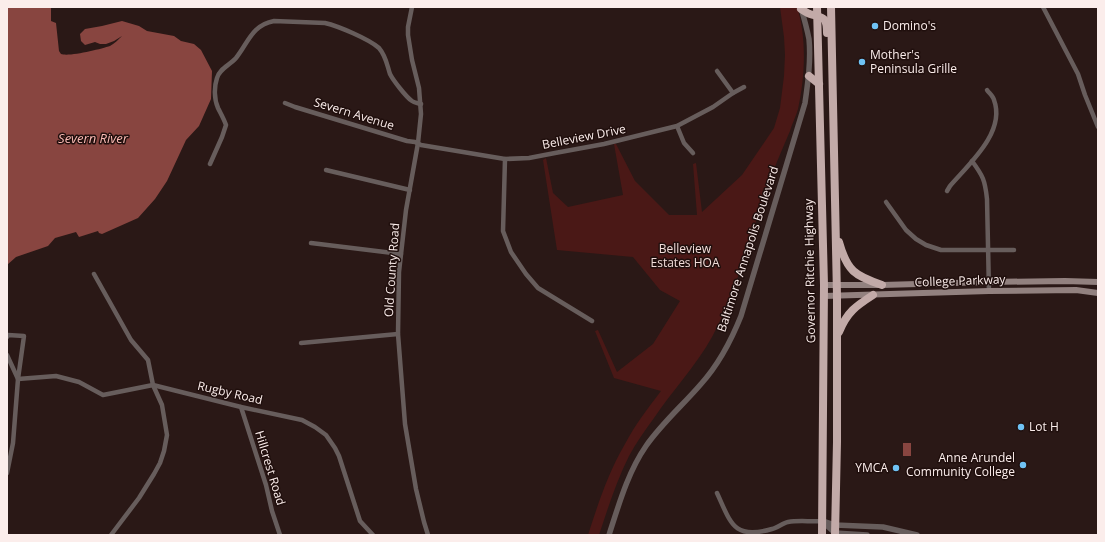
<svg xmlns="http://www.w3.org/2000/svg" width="1105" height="542" font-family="'Open Sans',sans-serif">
<rect width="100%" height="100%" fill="#2a1816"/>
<path fill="#4a1816" d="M780,7H797C807,37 805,78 798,109C796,116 792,124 790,131C782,150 774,168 767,187C750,237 737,290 712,337C696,366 672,391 654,418C645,430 636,443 629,456C616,482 608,508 599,535H588C598,504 608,473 625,444C635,425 648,408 661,391L614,378L595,331L598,330L617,372L653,344L680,301L660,290L633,257L557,250L543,160L546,158L553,193L568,207L623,195L614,144H616L635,181L669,215H697L693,164L696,163L702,212L742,175L774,128L780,108L784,76L785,55L784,37Z"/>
<g fill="#884540">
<path d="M7,7H51V21L56,23L59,51L61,54C69,57 101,49 110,46C114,44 119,39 122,36L114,41L106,44H100L95,42L85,45L81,41L80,34L85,29L102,26L122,21L139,26L147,31L174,36L181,41L194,44L201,50L212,71L211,99L199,126L186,140L167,181L155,199L138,218L102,234L99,233L98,231L79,237L76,232L55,238L48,246L16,257L7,265Z"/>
<rect x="903" y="443" width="8" height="13"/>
</g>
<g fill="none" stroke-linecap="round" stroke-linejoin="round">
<g stroke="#675d5c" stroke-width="4.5">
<polyline points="412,7 408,27 408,35 412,60 419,88 421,114 418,143 406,210 399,272 398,334 405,424 416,489 424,522 428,535"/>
<polyline points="1043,7 1078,74 1085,95 1098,127"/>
<polyline points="717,71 733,93"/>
<polyline points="285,103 295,107 407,141 415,142 421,145 505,159 529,158 555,153 604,144 677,126 713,107 733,93 744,87"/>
<polyline points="677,126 684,143 693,153"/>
<polyline points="505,159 503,231 511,252 526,274 538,288 592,321"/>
<path d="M972,161C983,176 985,180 987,199L989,291"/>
<path d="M210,164L222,137L226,125C224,119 221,114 218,108C214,99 214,87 217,78C219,69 230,65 236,58C248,43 252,25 274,21L325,23C338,26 369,39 379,48C386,56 387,65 390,74C393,80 406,97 412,101C414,103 418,103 421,104"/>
<polyline points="326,170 410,190"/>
<path d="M947,191L950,186C969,164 1006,132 994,100C993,96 989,93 987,90"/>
<polyline points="886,202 906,230 916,239 926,245 941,250 1014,250"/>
<polyline points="311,243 401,254"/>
<polyline points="94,274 131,340 148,360 153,385 162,405 167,435 164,451 160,463 154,474 139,498 111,535"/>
<polyline points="7,337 8,335 24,336 18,379 13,443 7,473"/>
<polyline points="301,343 398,334"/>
<polyline points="7,355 18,379 56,376 79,382 103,395 153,385 241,407 302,420 315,427 326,435 335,448 339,456 360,521 373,535"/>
<polyline points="241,407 266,485 272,511 280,535"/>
<path d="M717,493C731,523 733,540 772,529C777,528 783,523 788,522C799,520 811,522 823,521"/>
</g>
<g stroke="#675d5c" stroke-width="5.5">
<polyline points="823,521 835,525 883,527 917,535"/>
<polyline points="824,523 835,533 867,535"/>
<path d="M609,535C619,504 628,472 646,446C662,423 683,405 701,384C719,364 731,341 741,316L805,103C808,82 811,60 809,39C807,29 804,18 801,8"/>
</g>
<g stroke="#92817f" stroke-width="6">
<polyline points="824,285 882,285 989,282 1065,281 1098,282"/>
<polyline points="824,296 989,291 1076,290 1098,293"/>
</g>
<g stroke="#c2aaa8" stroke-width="8">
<polyline points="817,7 824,285 822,535"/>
<polyline points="831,7 837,296 837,442 835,535"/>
<path d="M801,9C804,11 807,13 810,14C823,18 827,16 827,33"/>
<polyline points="809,76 819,84"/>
<path d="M839,242C847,271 855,276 882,285"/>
<path d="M839,332C847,312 856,306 873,295"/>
</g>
</g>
<g fill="#6fc2f4" stroke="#200f0d" stroke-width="1.5">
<circle cx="875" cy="26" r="4"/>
<circle cx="862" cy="62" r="4"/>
<circle cx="1021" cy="427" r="4"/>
<circle cx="1023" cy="465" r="4"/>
<circle cx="896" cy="468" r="4"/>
</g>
<g text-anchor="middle" stroke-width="3" stroke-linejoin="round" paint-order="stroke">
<g font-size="12" fill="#fbedeb" stroke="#200f0d" text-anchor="start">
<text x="883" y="30">Domino's</text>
<text x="870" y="59">Mother's<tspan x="870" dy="14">Peninsula Grille</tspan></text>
<text x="1029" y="431">Lot H</text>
<text x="1015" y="462" text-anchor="end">Anne Arundel<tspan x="1015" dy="14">Community College</tspan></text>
<text x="888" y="472" text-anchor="end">YMCA</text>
</g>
<g font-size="12" fill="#fbedeb" stroke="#200f0d">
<text transform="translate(354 114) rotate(17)" y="4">Severn Avenue</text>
<text transform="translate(584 137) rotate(-11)" y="4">Belleview Drive</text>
<text transform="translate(748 249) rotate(-72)" y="4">Baltimore Annapolis Boulevard</text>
<text transform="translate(392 270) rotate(-86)" y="4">Old County Road</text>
<text transform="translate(810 271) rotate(-91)" y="4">Governor Ritchie Highway</text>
<text transform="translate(960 281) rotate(-2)" y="4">College Parkway</text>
<text transform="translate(230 393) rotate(13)" y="4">Rugby Road</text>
<text transform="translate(270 468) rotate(73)" y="4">Hillcrest Road</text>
</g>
<g font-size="12" fill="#f2dcd9" stroke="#200f0d">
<text x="685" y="253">Belleview<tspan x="685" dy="14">Estates HOA</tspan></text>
</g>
<g font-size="13" font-style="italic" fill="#fabbb5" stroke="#200f0d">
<text x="93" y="143">Severn River</text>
</g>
</g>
<rect width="1105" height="542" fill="none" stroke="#fbedeb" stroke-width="16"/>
</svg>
